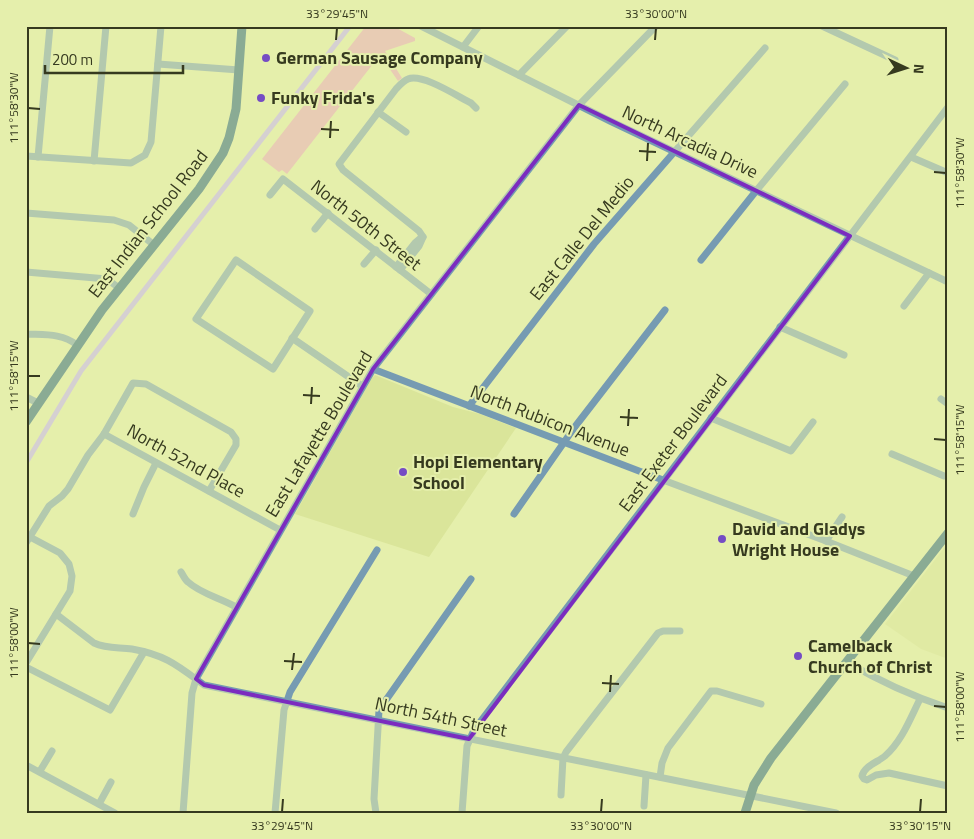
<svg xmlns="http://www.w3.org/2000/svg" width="974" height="839" font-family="'Titillium Web',sans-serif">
<rect width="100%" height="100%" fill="#e5efac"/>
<g fill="#dae59a">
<polygon points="375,375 453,407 480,414 516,428 429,557 295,514 372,378"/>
<polygon points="948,543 948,659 921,649 885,624"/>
</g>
<polygon fill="#eba3be" points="366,26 393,26 415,38 415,41 385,51 402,78 398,81 380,55 287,174 282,170 279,172 262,159"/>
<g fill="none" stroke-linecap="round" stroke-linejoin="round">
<polyline stroke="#c1abff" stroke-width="5" points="26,463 81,371 350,26"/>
<g stroke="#769bb2" stroke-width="7">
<polyline points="421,26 610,121 948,282"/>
<polyline points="822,26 895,60"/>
<polyline points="463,47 479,26"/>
<polyline points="158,64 239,70"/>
<polyline points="519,75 567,26"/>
<polyline points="378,112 406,132"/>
<polyline points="26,156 131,163 145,155 151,142 161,26"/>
<polyline points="38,157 50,26"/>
<polyline points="911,157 948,173"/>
<polyline points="94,161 106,26"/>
<polyline points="270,195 283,179 431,294"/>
<polyline points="26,213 114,220 129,225 154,245"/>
<polyline points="315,229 328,213"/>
<path d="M423,237L419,231L343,170L339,164L396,89C399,86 403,81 408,79C422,73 457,96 471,103L476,108"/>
<polygon points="236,260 310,311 273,369 196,319"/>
<polyline points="701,260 756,191 845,84"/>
<polyline points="364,264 376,250"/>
<polyline points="396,267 415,243 422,237"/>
<polyline points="400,270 419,246 423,237"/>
<polyline points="26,272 107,279 119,288"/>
<polyline points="904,306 929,273"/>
<polyline points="780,327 844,355"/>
<path d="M26,334C44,335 62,333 77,345"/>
<polyline points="292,338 362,386"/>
<polyline points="373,369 639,471 826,541 914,576"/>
<polyline points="26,397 38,403"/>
<polyline points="941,399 948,404"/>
<polyline points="469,406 594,244 765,48"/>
<polyline points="711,418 791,451 813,422"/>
<polyline points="104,434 280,530"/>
<polyline points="892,454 944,476 948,476"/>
<polyline points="133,514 144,487 156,463"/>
<polyline points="514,514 574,428 665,310"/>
<polyline points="826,541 842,517"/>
<polyline points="26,543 49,506 62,496 68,489 88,455 104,434 133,383 146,384 231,432 236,439 236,445 209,491"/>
<path d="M181,572C183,575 185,580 188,582C201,594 221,598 236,607"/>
<path d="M56,614L94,643C107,649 119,647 132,649C166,655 178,666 204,685L836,813"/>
<path d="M847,662C879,681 912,696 948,708"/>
<polyline points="26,663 70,591 72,576 69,564 60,553 30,537"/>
<polyline points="26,667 110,710 144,652"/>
<path d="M920,699C910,719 902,741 885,756C878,762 864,766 862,776L864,779L867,780L876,775L889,773L948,786"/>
<polyline points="26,765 115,813"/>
<polyline points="40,771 52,751"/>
<polyline points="660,777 662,763 668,748 711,691 717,691 761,704"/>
<polyline points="561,795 563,758 566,752 658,633 663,631 680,631"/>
<polyline points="99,804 111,782"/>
<polyline points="644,806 646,775"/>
<polyline points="183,813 192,693 196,679 373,369 579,105 656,26"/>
<polyline points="275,813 284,710 290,692 377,550"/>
<polyline points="376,813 374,799 379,710 471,579"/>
<polyline points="462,813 467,746 474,730 948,107"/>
</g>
<g stroke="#1b5a79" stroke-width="9">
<polyline points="26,422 102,310 199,189 223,153 229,138 236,109 242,26"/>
<polyline points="745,813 754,785 771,758 948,533"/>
</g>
</g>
<path d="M0 0H974V839H0ZM579,105L850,236L469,739L204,685L196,679L373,369Z" fill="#e5efac" fill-opacity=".55" fill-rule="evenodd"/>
<path fill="none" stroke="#7b2cbf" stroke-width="4" stroke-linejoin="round" d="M579,105L850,236L469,739L204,685L196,679L373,369Z"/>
<path fill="none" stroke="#363a1f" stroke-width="2" d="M336,40L337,28M655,40L656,28M28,108L40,109M321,129L339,130M330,138L331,121M639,151L656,152M647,161L648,143M934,172L946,173M28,376H40M303,395L320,396M311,404L312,387M620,417L638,418M628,426L629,409M934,439L946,440M28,643L40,644M284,661L302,662M292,670L294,653M602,683L619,684M610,692L611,675M934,706L946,707M282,812L283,799M601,812L602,799M920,812L921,799"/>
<g fill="#754cc4" stroke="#e5efac" stroke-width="2">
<circle cx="266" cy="58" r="5"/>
<circle cx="261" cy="98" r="5"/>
<circle cx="403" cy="472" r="5"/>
<circle cx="722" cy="539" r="5"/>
<circle cx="798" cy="656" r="5"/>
</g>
<g text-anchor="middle" stroke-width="4" stroke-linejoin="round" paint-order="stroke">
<g font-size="18" font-weight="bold" fill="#363a1f" stroke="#e5efac" text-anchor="start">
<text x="276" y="64">German Sausage Company</text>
<text x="271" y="104">Funky Frida's</text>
<text x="413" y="468">Hopi Elementary<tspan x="413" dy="21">School</tspan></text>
<text x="732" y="535">David and Gladys<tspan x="732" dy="21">Wright House</tspan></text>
<text x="808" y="652">Camelback<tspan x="808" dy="21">Church of Christ</tspan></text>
</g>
<g font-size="18" fill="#363a1f" stroke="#e5efac">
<text transform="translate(690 142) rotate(25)" y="6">North Arcadia Drive</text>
<text transform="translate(148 224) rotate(-52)" y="6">East Indian School Road</text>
<text transform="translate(366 225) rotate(38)" y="6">North 50th Street</text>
<text transform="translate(582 238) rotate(-51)" y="6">East Calle Del Medio</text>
<text transform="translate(550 421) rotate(21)" y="6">North Rubicon Avenue</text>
<text transform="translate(319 434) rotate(-59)" y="6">East Lafayette Boulevard</text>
<text transform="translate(673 443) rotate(-53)" y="6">East Exeter Boulevard</text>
<text transform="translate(186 461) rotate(29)" y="6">North 52nd Place</text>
<text transform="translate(441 717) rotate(12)" y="6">North 54th Street</text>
</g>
</g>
<rect width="974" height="839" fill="none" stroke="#e5efac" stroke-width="55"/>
<g transform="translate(906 68) rotate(94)" stroke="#e5efac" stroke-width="4" paint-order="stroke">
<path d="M0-4L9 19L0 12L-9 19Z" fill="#363a1f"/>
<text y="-8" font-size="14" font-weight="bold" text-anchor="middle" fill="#363a1f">N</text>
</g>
<path d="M45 65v8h138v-8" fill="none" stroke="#363a1f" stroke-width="2.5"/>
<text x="52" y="65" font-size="15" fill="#363a1f" stroke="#e5efac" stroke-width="4" paint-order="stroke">200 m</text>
<rect x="28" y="28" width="918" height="784" fill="none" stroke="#363a1f" stroke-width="2"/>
<g font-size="12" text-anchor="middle" fill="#363a1f">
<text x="337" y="18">33°29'45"N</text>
<text x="656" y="18">33°30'00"N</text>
<text transform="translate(14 108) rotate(-90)" y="4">111°58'30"W</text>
<text transform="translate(960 173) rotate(-90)" y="4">111°58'30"W</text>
<text transform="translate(14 376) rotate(-90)" y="4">111°58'15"W</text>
<text transform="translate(960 440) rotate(-90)" y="4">111°58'15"W</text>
<text transform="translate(14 643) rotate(-90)" y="4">111°58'00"W</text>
<text transform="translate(960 707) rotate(-90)" y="4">111°58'00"W</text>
<text x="282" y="830">33°29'45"N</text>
<text x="601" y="830">33°30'00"N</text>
<text x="920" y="830">33°30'15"N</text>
</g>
</svg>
